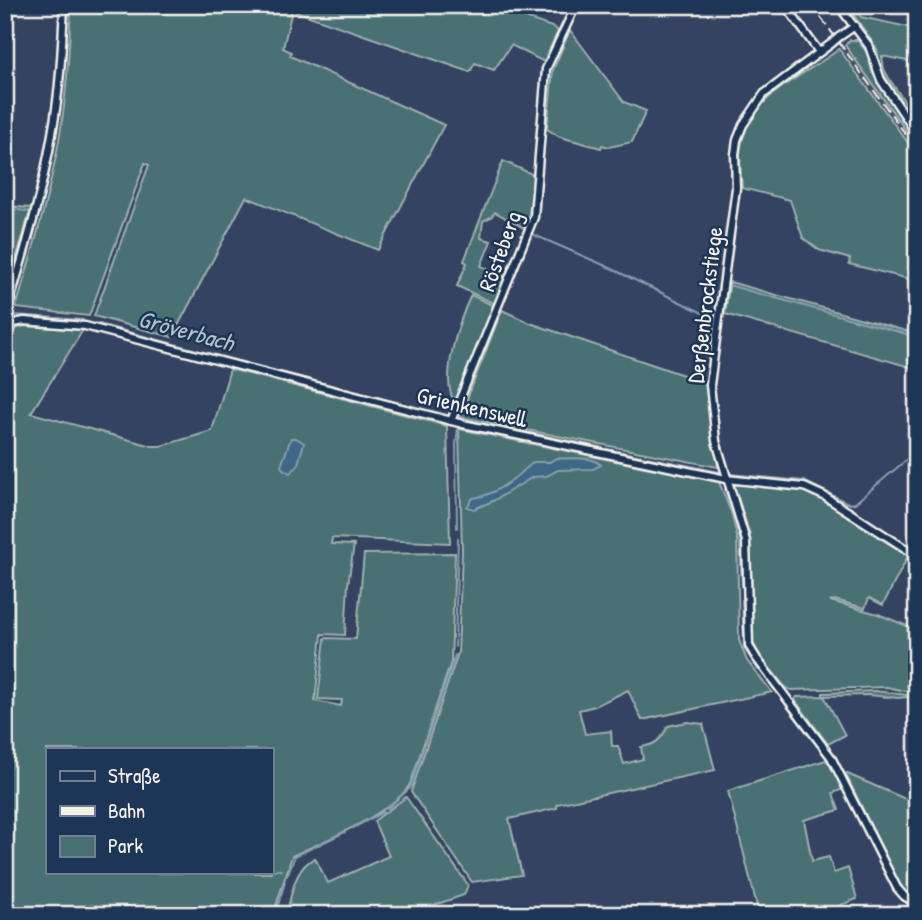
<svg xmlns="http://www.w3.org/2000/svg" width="922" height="920" font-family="'Patrick Hand',sans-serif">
<rect width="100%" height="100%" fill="#344361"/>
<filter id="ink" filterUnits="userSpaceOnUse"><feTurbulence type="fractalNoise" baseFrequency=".0143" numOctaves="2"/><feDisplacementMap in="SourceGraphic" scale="14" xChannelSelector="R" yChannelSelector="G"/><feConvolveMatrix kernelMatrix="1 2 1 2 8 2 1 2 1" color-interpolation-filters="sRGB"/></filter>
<g filter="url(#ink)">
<polygon fill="#444d68" points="845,45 917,146 917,155 839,49"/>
<g fill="#486f73" stroke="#9eb0ae" stroke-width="2" fill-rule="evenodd">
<path d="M71,5H487L555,28L558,31L544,62L511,45L494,70L475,63L470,72L292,10L283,48L291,52L290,56L444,125L378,250L246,197L172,337L94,316L149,165L145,163L89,316L16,308C32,252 49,197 59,140C67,95 69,51 71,5Z"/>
<polygon points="847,5 852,5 861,17 917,29 917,63 882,56 884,69 890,80 917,120 917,126 881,70 877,49"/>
<polygon points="570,30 624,102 646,111 632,142 609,147 602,145 601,148 560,137 547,129 553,70"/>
<polygon points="850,40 857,40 868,53 872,72 917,140 917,146 845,45"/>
<path d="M839,49L917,155V281L849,264L850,259L819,250L803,238L790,200L742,188C741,177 740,166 740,155C743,97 801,79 839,49Z"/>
<polygon points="503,161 534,175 529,215 524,228 495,212 491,217 483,221 481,238 491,241 481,266 506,277 495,304 457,286 467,263 464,261"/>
<polygon points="5,206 31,208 5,296"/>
<polygon points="730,282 917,334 917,369 725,314"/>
<path d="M471,295L494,306L454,401C440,377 459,320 471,295Z"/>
<polygon points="502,310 530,323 707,383 718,467 460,417"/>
<path d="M24,326L83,330L31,413L152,446H161L212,431L230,369L447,426L450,543L332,538L331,544L354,545L348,584L345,635L322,634L315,701L341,706L342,700L318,699L325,638L356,639L364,554L455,553L451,662L411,782C399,811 321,842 292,856L273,915H5V333ZM47,750H271V873H47Z"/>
<path d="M459,429L719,482L732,515L737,537L739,640L747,661L772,692L642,720L628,690L595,706L579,710L585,734L611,731L612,746H618L624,764L643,759L641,747C656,745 662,739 668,726L687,722L703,724L715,770L557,804V808L509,819L522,875L472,882L411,792L458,653L462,551Z"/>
<path d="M738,483C778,486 820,485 849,518L908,556L883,605L869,598L865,608L835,600L830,601L878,614L917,630L910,647L917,654V690L905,691L887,687L791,690L786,688L757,653L753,642L750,535L734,485Z"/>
<polygon points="875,691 907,695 917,693 917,696 898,698 869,695 824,696 845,735 828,744 795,700 797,697 823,696 823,693"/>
<polygon points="826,760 831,765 843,789 833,793 839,810 804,820 812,861 829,857 834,873 848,868 857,899 815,915 754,915 754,911 758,910 728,791"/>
<polygon points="845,773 917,804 917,899 905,892 898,881"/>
<path d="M406,797L468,885L464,895L405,915H286C292,894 294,868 315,858L328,883L389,856L374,821Z"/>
</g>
<g fill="#3e6886" stroke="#879fad" stroke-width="2">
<polygon points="291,438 296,438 304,443 297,467 290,473 283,469 281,466"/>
<path d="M556,458C572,460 589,454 601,465L593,469L558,470L547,476L533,477L493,501L474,509L467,507L473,498C498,495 515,477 534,462H550Z"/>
</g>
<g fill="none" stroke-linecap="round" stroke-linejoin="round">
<g stroke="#879fad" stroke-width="2">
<polyline points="5,208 31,212"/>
<polyline points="532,234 606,266 709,316 715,314 720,286"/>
<polyline points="728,285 917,337"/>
<polyline points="6,300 30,217"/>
<polyline points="16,315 83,320"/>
<polyline points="95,323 269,369"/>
<polyline points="280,372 446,415"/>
<polyline points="458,418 600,447"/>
<polyline points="607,449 720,472"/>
<polyline points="729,474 804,481 850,504 855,503 917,451"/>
<polyline points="725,490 739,535 742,587"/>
<polyline points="457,528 456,445 458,427"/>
<polyline points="742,600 744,648 758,670"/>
<polyline points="455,647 458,538"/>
<polyline points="785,704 830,763"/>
<polyline points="388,808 410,788 455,655"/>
<polyline points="353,828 383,812"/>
<polyline points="271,870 281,870"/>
<polyline points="287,876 295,856 345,832"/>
<polyline points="275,915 285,882"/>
</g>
<g stroke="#f4f1e8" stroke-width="11">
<g id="street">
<polyline points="785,5 819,52"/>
<polyline points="838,5 869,46 881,80 917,134"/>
<polyline points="839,37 855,26"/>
<polyline points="832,43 764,94 743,125 737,140 735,154 736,188 710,385 716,441 746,541 749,646 757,659 831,757 897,888 904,896 917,904"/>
<path d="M10,323L7,311C24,253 42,194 52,134C60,91 62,48 64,5"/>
<polyline points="5,325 24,321 85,326 463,424 726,479 804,487 824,496 917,556"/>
<polyline points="451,421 534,217 546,69 576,5"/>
</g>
</g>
<use href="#street" stroke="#1d3557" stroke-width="6"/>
<polyline stroke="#f4f1e8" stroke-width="2" stroke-dasharray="10 5" stroke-linecap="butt" points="812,5 917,150"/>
<g stroke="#f4f1e8" stroke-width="11" stroke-linecap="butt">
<polyline id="street-bridge" points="832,43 839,37"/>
</g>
<use href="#street-bridge" stroke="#1d3557" stroke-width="6"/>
</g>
</g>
<g text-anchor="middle" stroke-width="5" stroke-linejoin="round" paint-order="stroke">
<g font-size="23" fill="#f4f1e8" stroke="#1d3557">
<text transform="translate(500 251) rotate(-70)" y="8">Rösteberg</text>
<text transform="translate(705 305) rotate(-83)" y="8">Derßenbrockstiege</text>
<text transform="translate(472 407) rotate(13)" y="8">Grienkenswell</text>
</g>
<g font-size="24" font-style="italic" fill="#b4c1c6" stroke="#1d3557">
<text transform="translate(186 331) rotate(15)" y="8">Gröverbach</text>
</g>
</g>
<rect width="922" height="920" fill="none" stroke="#1d3557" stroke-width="28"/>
<rect x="14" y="14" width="894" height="892" fill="none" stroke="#f4f1e8" stroke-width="2.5" filter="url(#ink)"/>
<rect x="46" y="748" width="228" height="126" fill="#1d3557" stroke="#738091" stroke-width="2"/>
<rect x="60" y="771" width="35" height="10" fill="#1d3557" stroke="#738091" stroke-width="2"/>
<text x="108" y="783" font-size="21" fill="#f4f1e8">Straße</text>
<rect x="60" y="806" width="35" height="10" fill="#f4f1e8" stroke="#738091" stroke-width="2"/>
<text x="108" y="818" font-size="21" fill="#f4f1e8">Bahn</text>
<rect x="60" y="836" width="35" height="21" fill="#486f73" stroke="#738091" stroke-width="2"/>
<text x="108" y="853" font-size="21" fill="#f4f1e8">Park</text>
</svg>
